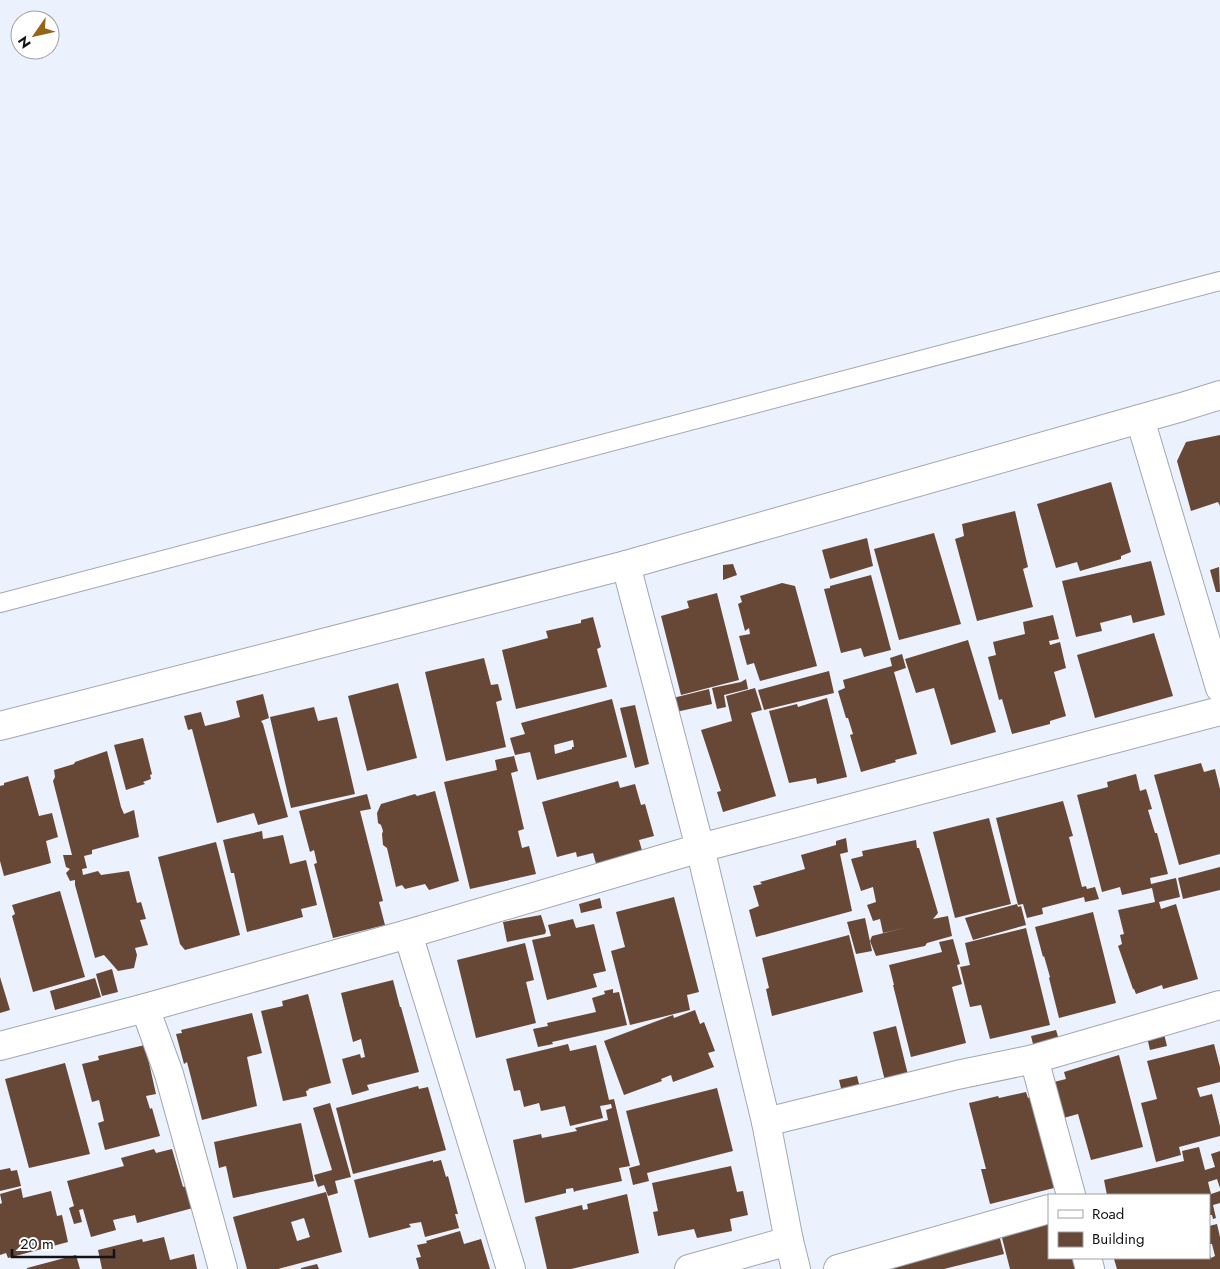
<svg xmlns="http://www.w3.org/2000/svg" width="1220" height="1269" font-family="Jost,sans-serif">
<rect width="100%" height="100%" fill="#ebf2fd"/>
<g fill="#674735" fill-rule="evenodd">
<polygon points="1220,435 1220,506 1218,502 1191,511 1177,461 1186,442"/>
<polygon points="1111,482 1131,552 1121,556 1121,559 1080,571 1077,562 1056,568 1037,504"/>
<polygon points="1015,511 1028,567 1023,569 1033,607 977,621 955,539 964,536 962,524"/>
<polygon points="934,533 961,624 899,640 874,549"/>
<polygon points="867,538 873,566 830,579 822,550"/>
<polygon points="1151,561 1165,615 1133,623 1131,615 1100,623 1102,631 1076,637 1062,581"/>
<polygon points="733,564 737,575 723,580 723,565"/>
<polygon points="1219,567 1220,592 1216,592 1210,570"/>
<polygon points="871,575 891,650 864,657 861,648 841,653 824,589 830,588 830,586"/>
<polygon points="782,583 795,586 817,666 760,681 754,663 747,665 739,636 750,634 749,628 745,631 738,604 742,602 740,596"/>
<polygon points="717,593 739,680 681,695 661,616 689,608 687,601"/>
<polygon points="1053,615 1059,639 1049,641 1050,645 1060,642 1066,668 1054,672 1066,716 1050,721 1050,724 1012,734 1002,699 999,700 988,657 996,655 993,642 1025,634 1023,622"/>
<polygon points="593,617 601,647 597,649 607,687 516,709 502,650 548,638 546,631 581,623 581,620"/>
<polygon points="1154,633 1173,696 1095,718 1077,655"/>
<polygon points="968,640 996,732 951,745 934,688 916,693 905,659"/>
<polygon points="902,654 906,668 894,672 917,754 895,760 896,762 861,772 850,735 853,734 848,718 846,718 838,691 845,688 843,680 892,666 890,658"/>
<polygon points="484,658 491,685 498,684 502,700 496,702 506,747 446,761 425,672"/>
<polygon points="829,671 834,693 764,710 758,690"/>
<polygon points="746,679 748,689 724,695 726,707 717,709 712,688 741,682"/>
<polygon points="398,683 417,758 367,771 348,696"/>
<polygon points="755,688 762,710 751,713 776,796 723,812 717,792 721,791 701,730 732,721 726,696"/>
<polygon points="709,689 712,704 676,712 673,698"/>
<polygon points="263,694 269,718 261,721 263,724 288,817 258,825 254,813 217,823 192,729 188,730 184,716 201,712 205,726 226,721 240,717 236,701"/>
<polygon points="827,698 847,777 817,784 816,778 789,783 769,711 797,704 798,707"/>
<path d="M612,699L627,757L537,780L530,752L515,755L510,738L525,734L521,723ZM573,740L574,747H572V749L555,754L554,745Z"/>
<polygon points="635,705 649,764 635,768 620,708"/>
<polygon points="314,707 318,721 337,717 355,794 291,808 270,717"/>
<polygon points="143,738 152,774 150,775 151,779 143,782 145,784 126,790 114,745"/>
<polygon points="107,751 121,807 124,814 134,810 139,837 92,850 92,854 84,856 87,868 82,869 83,875 98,871 101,875 129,871 137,903 141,902 146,919 140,920 148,945 135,948 137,955 134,968 118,971 104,955 95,958 75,885 75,880 70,881 66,873 70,869 66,867 63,855 72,855 53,781 55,777 54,770 74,764 75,762"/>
<polygon points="514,756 518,771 511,773 524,829 518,831 522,848 529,846 536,874 470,889 444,782 497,770 495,760"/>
<polygon points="1201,763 1204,772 1215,769 1220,789 1220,854 1179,865 1154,775"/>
<polygon points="1136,774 1140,791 1146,789 1152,809 1148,810 1155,833 1157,833 1168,874 1150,878 1151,884 1176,878 1180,897 1159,902 1161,909 1176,904 1198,979 1163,989 1162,985 1136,994 1134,989 1133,989 1118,946 1122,944 1120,935 1124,934 1118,910 1155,902 1152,888 1122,895 1120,887 1102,892 1077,795 1108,787 1107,782"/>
<polygon points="28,776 39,816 52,813 58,837 46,841 51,863 4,876 0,861 0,786 4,785 4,783"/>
<polygon points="618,781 620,788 635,784 641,805 645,804 654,836 639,840 643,854 597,867 593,853 577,857 576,852 557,857 542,802"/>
<polygon points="435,791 459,881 429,890 425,884 405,889 402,885 396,887 387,848 383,845 382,834 383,831 381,825 378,823 377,813 381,804 415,794 417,796"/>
<polygon points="367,794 371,809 360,811 383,901 379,902 385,925 333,938 314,864 317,863 314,850 310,852 299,811"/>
<polygon points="1063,801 1073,836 1069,837 1082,887 1086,886 1087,889 1095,887 1099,899 1085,902 1084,897 1042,908 1043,914 1027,918 1023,904 1018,905 996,818"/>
<polygon points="989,818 1011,904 955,918 933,832"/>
<polygon points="262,831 263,839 283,835 290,864 306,860 317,905 301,909 303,917 247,932 234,873 231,873 223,840"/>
<polygon points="846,838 848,852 840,854 852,911 756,937 749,910 759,906 753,886 762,884 760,882 805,869 801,855 836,845 836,841"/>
<polygon points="916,840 917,848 919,848 938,913 933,919 948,916 952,936 927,943 925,946 876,956 870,941 872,936 908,927 883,933 880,919 873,921 867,905 876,902 873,887 861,891 851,859 863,856 862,851"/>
<polygon points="216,842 240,935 185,950 180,944 158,857"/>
<polygon points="1220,867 1220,890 1183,899 1178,878"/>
<polygon points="60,891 85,977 33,992 12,916 15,914 12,905"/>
<polygon points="674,897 699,992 687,995 690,1010 630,1025 611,951 625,947 616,912"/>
<polygon points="600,898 602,908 581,913 579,904"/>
<polygon points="1017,904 1018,907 1021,906 1026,925 973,940 965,918"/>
<polygon points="1093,912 1116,1003 1059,1018 1049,978 1050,977 1044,956 1043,957 1035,927"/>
<polygon points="541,915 546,931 545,934 507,942 503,922"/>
<polygon points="865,918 872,951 856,954 847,922"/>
<polygon points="573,919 576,928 594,924 606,971 593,974 597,987 547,1000 532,940 551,936 548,925"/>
<polygon points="1026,928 1050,1025 990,1039 981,1005 970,1007 960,967 970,965 965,943"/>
<polygon points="849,935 863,992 772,1016 766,989 769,988 762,958"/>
<polygon points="953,939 960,964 957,965 962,984 952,987 966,1043 911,1057 893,985 894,985 889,965 942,952 939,942"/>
<polygon points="525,943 534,980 526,982 536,1023 476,1038 457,960"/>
<polygon points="112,969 118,992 102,996 96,974"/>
<polygon points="0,977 10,1010 0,1013"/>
<polygon points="95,978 101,997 55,1010 50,991"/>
<polygon points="393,980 400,1007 401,1007 419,1072 367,1085 369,1090 352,1095 342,1059 360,1054 361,1058 365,1057 361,1039 353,1042 341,993"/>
<polygon points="613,989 613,993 619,992 627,1025 552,1042 553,1044 538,1047 533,1029 548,1026 547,1023 596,1012 592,998 605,994 604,991"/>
<polygon points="308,994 331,1083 308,1089 309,1090 306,1091 307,1096 283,1101 261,1011 283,1006 282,1001"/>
<polygon points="695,1010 700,1024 704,1022 715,1051 708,1053 714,1067 673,1082 671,1075 661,1079 662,1081 624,1095 604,1041 673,1015 674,1018"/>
<polygon points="252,1013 262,1053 247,1057 257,1106 202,1120 187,1062 184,1064 176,1034 182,1033 181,1030"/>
<polygon points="896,1026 909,1079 886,1085 873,1032"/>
<polygon points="1056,1030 1060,1043 1035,1052 1031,1036"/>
<polygon points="1163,1030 1167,1046 1150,1050 1146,1033"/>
<polygon points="568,1044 570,1051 596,1045 609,1100 614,1099 630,1166 619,1168 622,1181 576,1191 574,1192 573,1188 566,1189 566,1193 525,1203 513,1140 541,1134 542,1138 577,1131 575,1128 608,1120 606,1110 612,1108 611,1104 600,1106 603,1118 570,1126 565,1106 541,1111 539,1103 524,1107 520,1090 514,1091 506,1059"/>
<polygon points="1214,1044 1220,1067 1220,1082 1197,1088 1200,1097 1212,1094 1220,1126 1220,1136 1179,1147 1181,1155 1156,1162 1141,1103 1157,1099 1147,1061"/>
<polygon points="145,1045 156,1094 146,1096 150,1109 152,1108 160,1136 105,1150 98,1123 104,1121 99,1100 92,1102 82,1064 99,1060 98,1056"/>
<polygon points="1119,1055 1143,1147 1091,1160 1078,1114 1060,1119 1050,1083 1066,1079 1064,1072"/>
<polygon points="65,1063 90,1154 29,1168 5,1079"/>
<polygon points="857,1076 860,1088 842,1092 839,1080"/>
<polygon points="418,1086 419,1089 428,1087 446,1150 353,1174 336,1108"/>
<polygon points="717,1088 733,1151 647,1173 649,1181 633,1185 629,1168 640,1165 626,1111"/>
<polygon points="1026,1092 1028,1098 1031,1097 1054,1188 990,1204 981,1169 986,1169 969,1103 998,1096 999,1098"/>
<polygon points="330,1103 351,1177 335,1181 338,1193 328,1196 324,1185 318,1187 314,1175 332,1170 313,1108"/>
<polygon points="301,1123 314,1181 233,1198 226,1166 219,1168 214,1142"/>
<polygon points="1199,1147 1205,1170 1215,1167 1211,1154 1220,1151 1220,1188 1217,1179 1208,1182 1211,1194 1220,1191 1220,1203 1213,1205 1216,1218 1213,1219 1212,1215 1209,1215 1209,1195 1107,1195 1104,1180 1184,1161 1182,1151"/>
<polygon points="154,1149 156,1153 172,1149 183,1187 187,1186 193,1208 137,1223 135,1215 113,1220 116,1230 91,1237 83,1209 79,1210 82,1222 74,1224 69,1208 74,1206 67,1181 124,1166 121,1158"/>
<polygon points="433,1160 433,1162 441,1160 446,1177 448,1176 458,1214 455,1214 459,1228 425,1237 421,1222 409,1224 411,1227 369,1238 354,1180"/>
<polygon points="731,1166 737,1192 743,1191 748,1215 730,1219 732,1231 697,1238 694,1229 658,1236 653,1212 658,1211 652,1183"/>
<polygon points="10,1168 11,1171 17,1170 21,1186 0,1191 0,1170"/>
<polygon points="21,1188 23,1198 51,1191 57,1216 62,1215 68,1242 8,1258 6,1253 0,1255 0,1204 2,1203 0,1194"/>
<path d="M326,1192L342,1252L278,1269H247L233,1217ZM304,1218L310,1237L297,1241L291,1222Z"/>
<polygon points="627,1194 639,1253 571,1269 547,1269 535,1217 582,1205 583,1210 588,1209 587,1204"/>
<polygon points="1049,1218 1049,1258 1081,1258 1084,1269 1010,1269 1000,1230"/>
<polygon points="1217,1224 1220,1237 1220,1269 1117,1269 1114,1259 1121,1258 1209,1258 1209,1252 1211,1258 1215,1256 1212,1244 1209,1244 1209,1226"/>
<polygon points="460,1231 464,1244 481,1239 490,1269 419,1269 416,1258 421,1257 417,1245 427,1243 426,1241"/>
<polygon points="998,1231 1004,1254 944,1269 879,1269"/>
<polygon points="164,1237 170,1260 194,1254 197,1269 102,1269 98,1250 142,1239 143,1242"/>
<polygon points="76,1255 80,1269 27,1269 27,1268"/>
<polygon points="317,1264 319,1269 301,1269 301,1268"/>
</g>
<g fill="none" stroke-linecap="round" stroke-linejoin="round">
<g stroke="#a1a7b2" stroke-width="20">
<polyline id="service" points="0,603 1220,281"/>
</g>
<g stroke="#a1a7b2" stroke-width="30">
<g id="minor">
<polyline points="1140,419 1220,688"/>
<polyline points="626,565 700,848 766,1122 789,1241 796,1269"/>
<polyline points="0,726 626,565 1182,407 1220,395"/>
<polyline points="408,934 511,1269"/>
<polyline points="145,1008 169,1074 223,1269"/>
<polyline points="0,1046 145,1008 408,934 700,848 1220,711"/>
<polyline points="1034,1059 1071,1195"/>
<polyline points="766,1122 957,1075 1034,1059 1220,1005"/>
<polyline points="1087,1258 1090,1269"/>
<polyline points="689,1269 789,1241"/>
<polyline points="838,1269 1049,1209"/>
</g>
</g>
<use href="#service" stroke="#fff" stroke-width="18"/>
<use href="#minor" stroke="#fff" stroke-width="28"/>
</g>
<rect x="1048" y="1194" width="162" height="65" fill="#ffffff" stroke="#a0a1a2"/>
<rect x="1058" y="1210" width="25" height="8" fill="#ffffff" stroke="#a0a1a2"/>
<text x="1092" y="1219" font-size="15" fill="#111317">Road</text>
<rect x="1058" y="1232" width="25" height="15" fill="#674735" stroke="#a0a1a2"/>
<text x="1092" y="1244" font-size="15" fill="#111317">Building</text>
<g transform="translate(35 35) rotate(236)"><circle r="24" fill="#ffffff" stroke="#a0a1a2"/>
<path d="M0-4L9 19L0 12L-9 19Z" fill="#966317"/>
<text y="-8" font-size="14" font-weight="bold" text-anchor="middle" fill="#111317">N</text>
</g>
<path d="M12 1249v8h102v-8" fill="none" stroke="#111317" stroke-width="2.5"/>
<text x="20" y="1249" font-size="15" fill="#111317" stroke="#ffffff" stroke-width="4" paint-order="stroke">20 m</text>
</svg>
